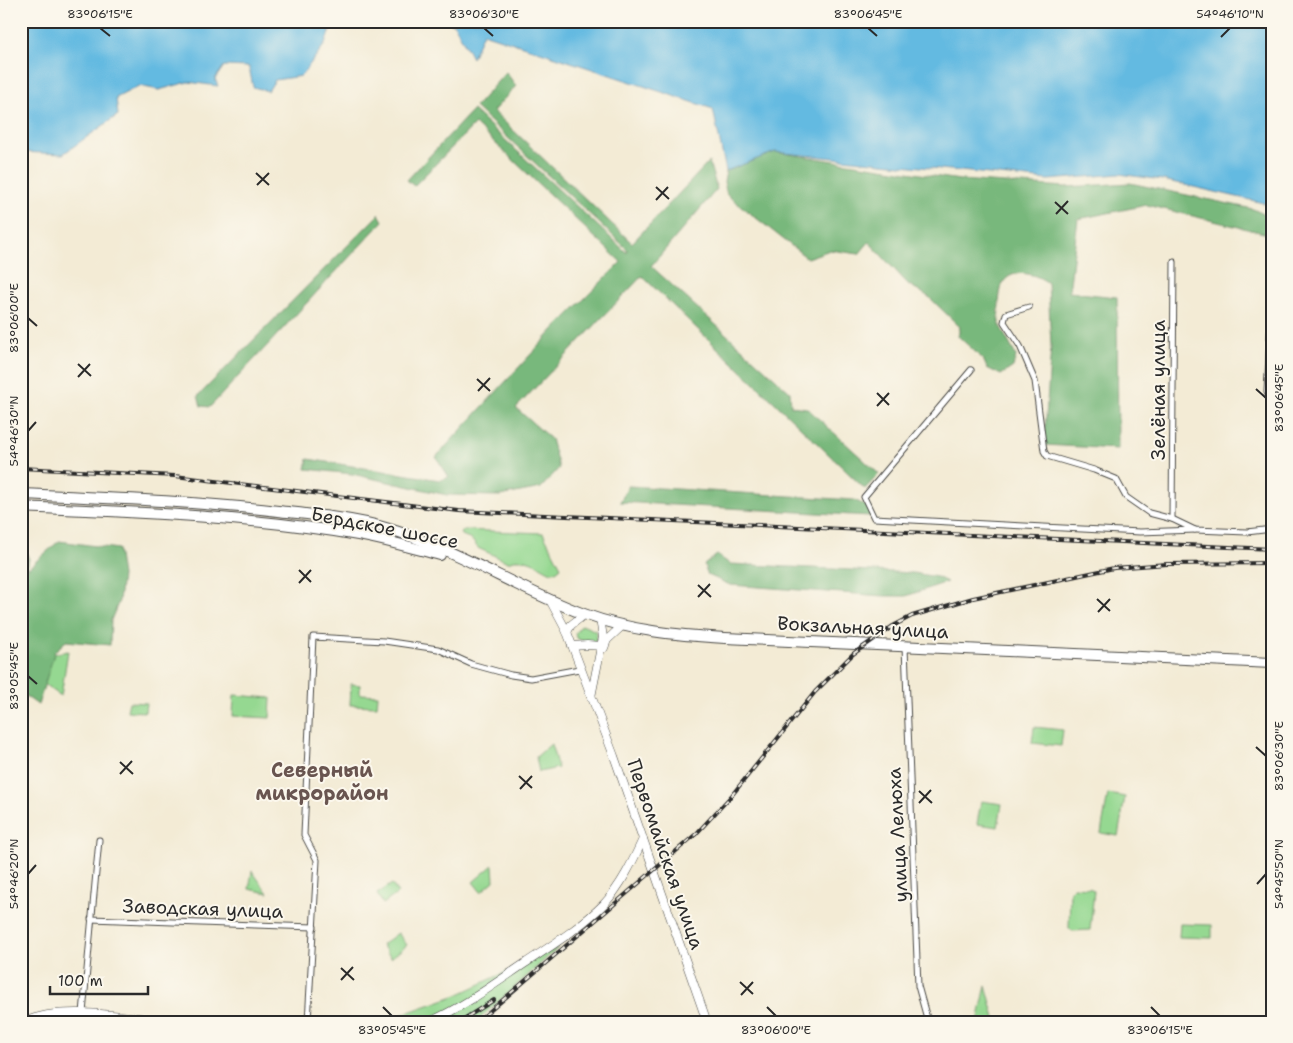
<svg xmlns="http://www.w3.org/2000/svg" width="1293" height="1043" font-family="'Shantell Sans',sans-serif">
<rect width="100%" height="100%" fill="#fbf7ec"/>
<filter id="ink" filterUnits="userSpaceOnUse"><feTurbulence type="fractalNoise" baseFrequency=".02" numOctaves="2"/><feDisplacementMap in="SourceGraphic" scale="10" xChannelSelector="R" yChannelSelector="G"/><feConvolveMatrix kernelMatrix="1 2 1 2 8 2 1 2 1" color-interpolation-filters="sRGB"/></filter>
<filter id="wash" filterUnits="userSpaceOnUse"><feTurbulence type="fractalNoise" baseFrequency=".0096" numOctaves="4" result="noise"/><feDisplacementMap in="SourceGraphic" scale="20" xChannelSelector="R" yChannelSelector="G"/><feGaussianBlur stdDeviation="1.12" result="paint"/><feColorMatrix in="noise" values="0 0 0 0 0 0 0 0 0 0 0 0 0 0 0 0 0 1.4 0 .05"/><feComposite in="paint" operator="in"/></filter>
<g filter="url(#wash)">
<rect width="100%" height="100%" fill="#f3ebd5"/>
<g fill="#95d891" stroke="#60825e">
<path d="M464,530L543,533L561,567L556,571L551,572C536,564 525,555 508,562L478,548L471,539L460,534Z"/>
<polygon points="582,625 596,631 596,641 585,642 576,638 575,633"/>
<polygon points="68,651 61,696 38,680 45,656"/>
<polygon points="351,684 360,685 360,694 378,695 377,706 350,705"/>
<polygon points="234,695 271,698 270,718 233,716"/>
<polygon points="129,702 146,703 145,712 127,711"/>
<polygon points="1034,727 1063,730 1061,746 1032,743"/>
<polygon points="551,744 558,768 539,772 536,757"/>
<polygon points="1108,794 1125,797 1118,836 1101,833"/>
<polygon points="981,801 1002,804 998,827 977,824"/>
<polygon points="493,865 494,881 481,892 473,882"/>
<polygon points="252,871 268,893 249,889"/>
<polygon points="392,884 398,893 383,904 377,894"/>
<polygon points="1074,887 1090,888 1094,891 1090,930 1072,931 1069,928 1070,891"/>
<polygon points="1180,924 1212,925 1212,938 1179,937"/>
<polygon points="398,933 407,945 391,958 382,945"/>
<polygon points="559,947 476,1022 380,1022 457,995"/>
<polygon points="986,985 996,1022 978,1022"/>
<polygon points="81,1017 133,1022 68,1022"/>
</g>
<g fill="#78b87b" stroke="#527253">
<polygon points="506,72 516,86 493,111 632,243 709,162 717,189 651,266 790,392 791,406 807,408 879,474 865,489 642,276 516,408 551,439 559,468 541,488 500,496 447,495 352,474 306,469 308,459 440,480 449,477 436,457 557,326 621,262 475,124 414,186 407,180 473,110 627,253 627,249 475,107"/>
<path d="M775,152L960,180L1066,187L1130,183L1253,209L1272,218V235L1147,205L1078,219L1069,292L1117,297L1118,449L1044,445L1051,346L1048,283C1037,274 1012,267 1003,283C999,291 998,312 999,321C1000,329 1012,347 1016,356L1013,367L1001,375L987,368L983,359L958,336L960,327L929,297L908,284L869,242L859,254L830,250L807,258L727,195L724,182L726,171Z"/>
<polygon points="379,214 383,221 210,407 201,406 198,396"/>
<polygon points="628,486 854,500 871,508 870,516 620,502"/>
<polygon points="21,541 29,559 27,568 21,566"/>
<polygon points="59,541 118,549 122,576 119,601 111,620 110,645 66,641 55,651 38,705 21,693 21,587 25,571"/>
<polygon points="717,555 730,564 913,573 937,577 947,582 906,596 884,596 730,585 708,575 704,565"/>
</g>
<g fill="#64bae1" stroke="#487286">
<polygon points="21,21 333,21 325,44 301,76 275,80 268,91 253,87 249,67 224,66 215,79 218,86 188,82 159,90 139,86 116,98 118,115 63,154 21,152"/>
<polygon points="442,21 1272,21 1272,205 1163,180 1119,174 1048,180 775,152 726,171 713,109 483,33 472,58 454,24"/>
</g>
</g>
<g filter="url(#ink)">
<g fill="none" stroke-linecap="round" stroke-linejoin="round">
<g stroke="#494844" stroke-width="7">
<g id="street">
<polyline points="1272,302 1267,392 1272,410"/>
<polyline points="1029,307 1006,314 1004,322 1020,346 1035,381 1044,451 1047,456 1094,470 1116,479 1126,497 1149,513 1172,519 1195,530 1247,532 1272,529"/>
<polyline points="971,370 864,497 874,518 1140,532 1195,530"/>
<polyline points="1172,519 1174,262"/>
<polyline points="905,647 918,986 928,1022"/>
<polyline points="91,919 314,927"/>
<polyline points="83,1013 99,840"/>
<polyline points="308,1022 317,860 304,835 313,637 384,641 438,649 471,664 511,675 531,678 579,669"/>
</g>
</g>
<g stroke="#494844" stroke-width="9">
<g id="secondary">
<polyline points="550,600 567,632 614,756 707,1022"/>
<polyline points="567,632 571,625 585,614"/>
<polyline points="572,646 587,645 602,646"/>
<polyline points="604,648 607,640 622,626"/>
<polyline points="591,697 603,637 600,619"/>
<path d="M25,1022C61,1004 131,1018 172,1022"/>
<path d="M429,1022C463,1007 493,985 524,964C551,946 581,927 604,904C621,886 633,861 643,839"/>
</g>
</g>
<g stroke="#494844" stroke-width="12">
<g id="highway">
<path d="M21,494C107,498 193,501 278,511C314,515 351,518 386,528C455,548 517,589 584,614C630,631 677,635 725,638L1272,663"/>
<path d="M21,507C134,512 247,516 358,535C386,540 413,548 440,555"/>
</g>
</g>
<use href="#street" stroke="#fff" stroke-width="5"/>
<use href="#secondary" stroke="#fff" stroke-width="8"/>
<use href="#highway" stroke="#fff" stroke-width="10"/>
<g stroke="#2b2b2b" stroke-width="4">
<g id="rail">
<polyline points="21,468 175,476 459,511 1272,549"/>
<polyline points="459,1022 494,1000"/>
<polyline points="477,1022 696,834 732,795 815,692 853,654 893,626 912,616 973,598 1114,568 1167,564 1272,563"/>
</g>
</g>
<use href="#rail" stroke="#fbf7ec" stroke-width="2" stroke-dasharray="5.5" stroke-linecap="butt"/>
</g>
</g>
<path fill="none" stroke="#2b2b2b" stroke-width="2" d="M100,28L110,36M484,28L493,36M868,28L877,36M1221,37L1230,28M256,173L269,185M257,185L269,173M656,187L669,199M656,200L668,187M1055,202L1068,214M1056,214L1068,201M28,318L37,326M78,364L91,376M78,377L90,364M477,379L490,391M1256,389L1266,398M478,391L490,378M877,393L889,405M877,406L889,393M28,431L36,422M299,570L311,582M299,583L311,570M698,585L711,597M698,597L710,584M1097,599L1110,611M1098,612L1110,599M28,676L37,684M1256,747L1266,756M120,762L133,774M120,774L132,761M519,776L532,788M520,789L532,776M919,791L932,803M919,803L931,790M28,874L36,865M1257,884L1266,874M341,968L354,980M341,980L353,967M740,982L753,994M741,995L753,982M383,1007L392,1016M767,1007L776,1016M1151,1007L1160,1016"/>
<g text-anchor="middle" stroke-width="4" stroke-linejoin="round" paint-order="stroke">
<g font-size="19" fill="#2b2b2b" stroke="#fbf7ec">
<text transform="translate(1158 390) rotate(-90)" y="7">Зелёная улица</text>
<text transform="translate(385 527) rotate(11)" y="7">Бердское шоссе</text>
<text transform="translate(863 627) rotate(3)" y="7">Вокзальная улица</text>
<text transform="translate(897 835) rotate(-93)" y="7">улица Лелюха</text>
<text transform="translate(666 854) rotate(71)" y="7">Первомайская улица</text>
<text transform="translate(203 908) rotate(2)" y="7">Заводская улица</text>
</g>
<g font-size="20" font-weight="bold" fill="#695550" stroke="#fbf7ec">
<text x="322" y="777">Северный<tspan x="322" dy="23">микрорайон</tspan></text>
</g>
</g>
<rect width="1293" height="1043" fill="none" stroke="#fbf7ec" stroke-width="55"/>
<path d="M50 986v8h98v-8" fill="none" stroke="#2b2b2b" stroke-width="2.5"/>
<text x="58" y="986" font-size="15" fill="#2b2b2b" stroke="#fbf7ec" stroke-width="4" paint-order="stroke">100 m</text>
<rect x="28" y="28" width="1238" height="988" fill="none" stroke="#2b2b2b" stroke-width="2"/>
<g font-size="12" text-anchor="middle" fill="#2b2b2b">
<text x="100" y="18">83°06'15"E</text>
<text x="484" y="18">83°06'30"E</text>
<text x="868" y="18">83°06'45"E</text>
<text x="1230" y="18">54°46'10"N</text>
<text transform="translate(14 318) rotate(-90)" y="4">83°06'00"E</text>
<text transform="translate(1279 398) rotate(-90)" y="4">83°06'45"E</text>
<text transform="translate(14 431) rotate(-90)" y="4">54°46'30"N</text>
<text transform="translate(14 676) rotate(-90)" y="4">83°05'45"E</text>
<text transform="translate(1279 756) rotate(-90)" y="4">83°06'30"E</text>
<text transform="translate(14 874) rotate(-90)" y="4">54°46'20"N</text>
<text transform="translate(1279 874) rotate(-90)" y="4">54°45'50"N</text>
<text x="392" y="1034">83°05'45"E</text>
<text x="776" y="1034">83°06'00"E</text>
<text x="1160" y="1034">83°06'15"E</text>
</g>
</svg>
